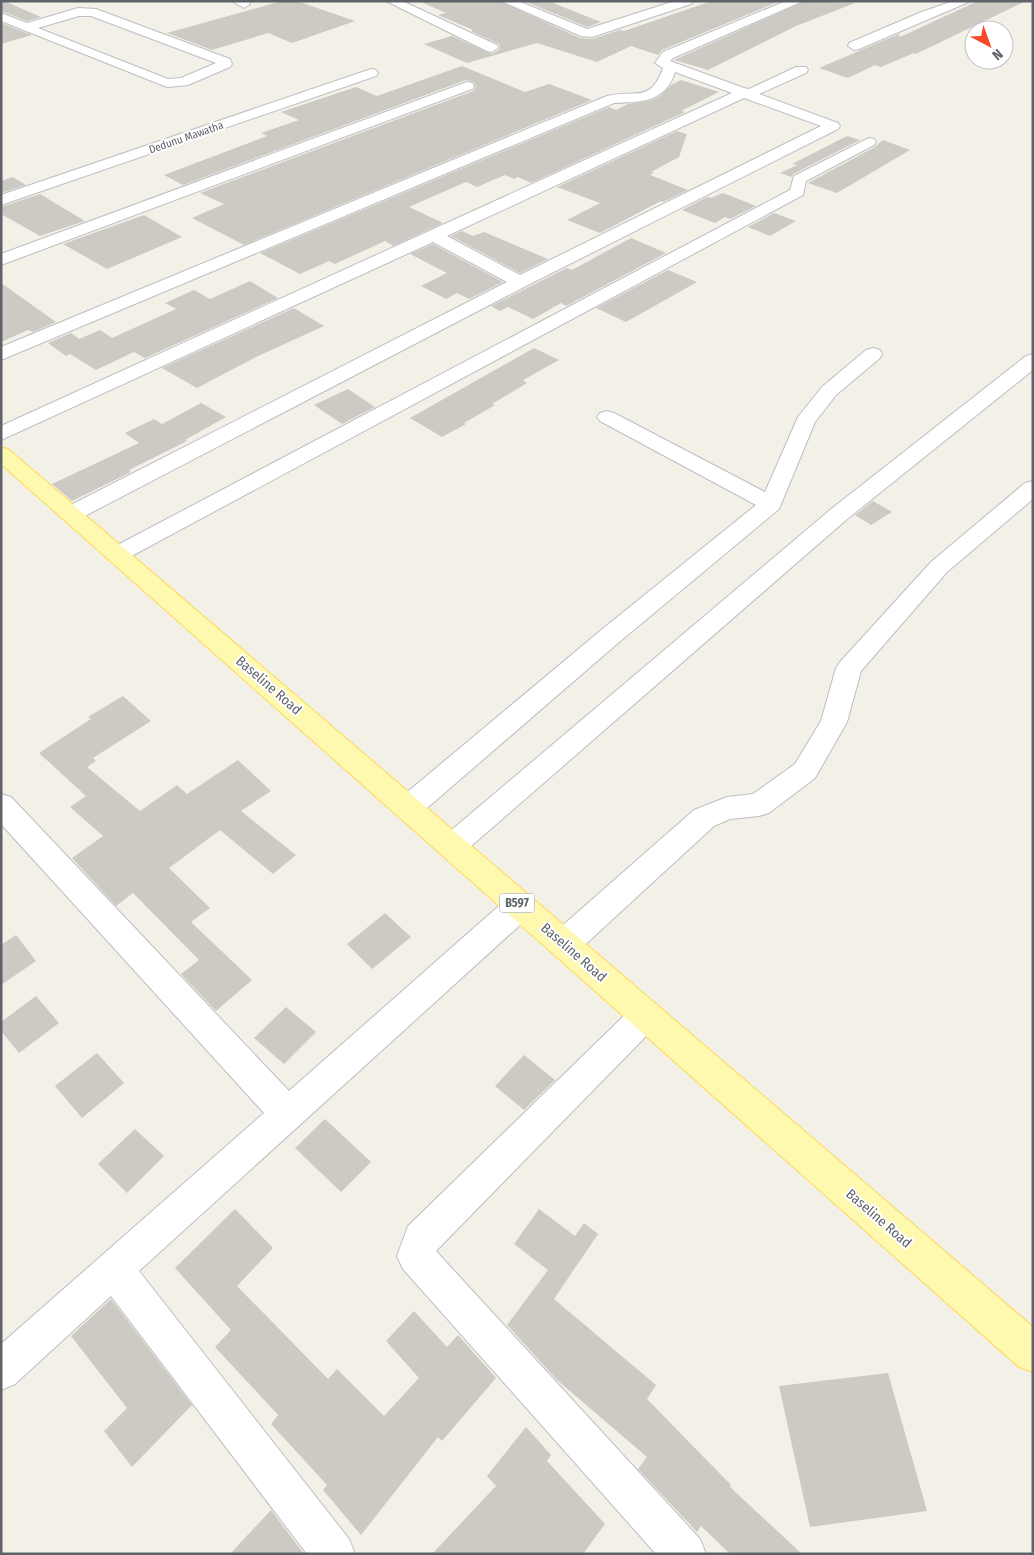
<svg xmlns="http://www.w3.org/2000/svg" width="1034" height="1555" font-family="'Fira Sans Condensed',sans-serif">
<rect width="100%" height="100%" fill="#f2f0e7"/>
<g fill="#cdcac4">
<polygon points="1,1 4,1 41,17 27,21 1,11"/>
<polygon points="282,1 297,1 355,21 292,43 268,33 212,50 167,33"/>
<polygon points="419,1 499,1 580,38 592,39 620,30 624,31 712,1 780,1 662,50 658,55 631,46 597,62 537,43 467,63 424,44 452,36 492,54 500,49 499,44 471,31 473,30 438,15 446,13"/>
<polygon points="524,1 548,1 601,22 587,27"/>
<polygon points="805,1 855,3 796,26 708,70 674,60"/>
<polygon points="978,1 1026,1 916,54 914,53 881,67 875,65 848,78 819,68 899,34 900,37"/>
<polygon points="1,23 32,35 1,44"/>
<polygon points="462,66 525,92 549,84 592,100 244,245 192,218 224,204 200,193 473,91 476,87 474,82 466,80 183,185 164,175 267,136 261,133 299,120 281,112 356,87 377,96"/>
<polygon points="681,80 719,92 681,111 685,112 531,183 518,177 514,179 505,175 477,187 466,182 409,207 443,223 393,246 385,241 335,264 329,261 300,274 260,253 609,107 616,110 628,104 652,100 660,96 671,85"/>
<polygon points="677,131 687,134 679,157 651,172 654,173 650,175 688,190 663,202 661,201 600,233 567,220 600,203 557,187"/>
<polygon points="847,136 860,140 793,174 792,177 780,173 797,165 792,164"/>
<polygon points="883,140 910,150 837,193 808,183 875,147"/>
<polygon points="13,177 26,185 1,193 1,181"/>
<polygon points="723,193 756,206 730,219 725,217 715,223 682,210 707,197 711,198"/>
<polygon points="40,194 85,221 40,236 1,214 1,207"/>
<polygon points="774,213 796,221 770,236 748,227"/>
<polygon points="144,215 182,237 107,269 63,244"/>
<polygon points="462,231 473,236 484,232 548,259 520,273 451,236"/>
<polygon points="631,238 666,253 566,306 561,303 533,319 508,307 500,311 491,306 567,268 572,270"/>
<polygon points="433,244 503,282 469,299 457,293 446,299 421,286 447,273 410,254"/>
<polygon points="668,270 697,282 626,322 596,308"/>
<polygon points="250,281 278,298 145,358 134,352 96,370 70,354 66,356 48,343 71,333 79,339 100,330 112,338 176,309 165,303 194,290 210,299"/>
<polygon points="1,283 56,322 33,332 28,330 1,342"/>
<polygon points="294,308 324,326 256,357 197,388 162,368"/>
<polygon points="534,348 559,360 523,380 527,383 492,404 495,405 464,423 466,424 442,437 410,418"/>
<polygon points="348,389 375,407 342,424 314,405"/>
<polygon points="201,403 226,417 185,440 187,441 129,470 131,472 72,501 52,484 139,443 125,433 154,419 162,424"/>
<polygon points="873,501 892,512 871,525 855,515"/>
<polygon points="123,696 151,721 93,758 96,761 87,767 140,811 177,785 187,794 238,760 271,791 241,811 296,855 273,874 220,830 169,868 210,908 191,922 252,980 216,1011 181,974 199,960 133,893 116,906 72,858 103,836 70,807 86,796 39,753 91,719 88,717"/>
<polygon points="385,913 411,937 372,969 347,944"/>
<polygon points="16,935 36,961 1,985 1,945"/>
<polygon points="36,996 59,1023 19,1053 1,1031 1,1022"/>
<polygon points="286,1007 316,1032 284,1064 254,1038"/>
<polygon points="97,1053 124,1083 82,1118 55,1086"/>
<polygon points="524,1055 555,1080 524,1110 495,1086"/>
<polygon points="325,1119 371,1162 341,1192 295,1148"/>
<polygon points="135,1129 164,1156 127,1193 98,1164"/>
<polygon points="235,1209 273,1248 237,1286 328,1379 337,1369 384,1416 419,1378 386,1341 414,1311 447,1347 458,1335 496,1378 442,1441 438,1437 361,1535 323,1490 327,1485 271,1424 278,1415 215,1347 231,1330 175,1268"/>
<polygon points="539,1209 575,1236 584,1223 598,1234 554,1299 656,1385 647,1399 731,1485 730,1487 802,1554 730,1554 701,1526 697,1532 638,1469 647,1457 557,1380 507,1325 548,1270 514,1244"/>
<polygon points="111,1299 192,1405 132,1467 104,1431 127,1408 71,1336"/>
<polygon points="888,1373 927,1511 810,1527 779,1386"/>
<polygon points="526,1427 551,1455 547,1461 605,1524 583,1554 432,1554 496,1486 487,1476"/>
<polygon points="271,1510 304,1554 230,1554"/>
</g>
<g fill="none" stroke-linecap="round" stroke-linejoin="round">
<g stroke="#bcbec3" stroke-width="2">
<g id="minor">
<polygon points="232,1 248,1 250,4 244,8"/>
<polygon points="386,1 402,1 497,45 498,48 492,52 487,51"/>
<polygon points="501,1 518,1 587,29 675,1 693,1 691,4 592,37 581,36"/>
<path d="M786,1H803L673,58L670,61L744,88L749,89L796,67H806L808,70L806,73L759,94L838,123L840,126L838,129L526,286L79,519L71,521L63,519L60,514L63,509L507,282L433,242L1,440V426L732,93L675,72C666,102 641,102 614,103L1,360V347L607,96C636,89 650,104 663,68L655,63L663,52ZM744,98L821,126L520,275L447,236Z"/>
<polygon points="953,1 971,1 859,49 854,50 848,46 849,43 919,13"/>
<path d="M78,8L96,9L230,59L232,64L230,67L188,85L167,87L1,21V13L27,23ZM79,16H91L216,63L181,78L168,79L38,28Z"/>
<polygon points="371,69 376,70 378,73 376,76 1,205 1,195"/>
<polygon points="467,82 472,83 474,86 472,89 1,265 1,254"/>
<polygon points="869,138 874,139 876,142 874,145 806,181 803,195 126,559 118,561 110,559 107,554 110,549 790,190 794,176"/>
<polygon points="873,348 880,350 882,354 880,358 836,395 815,422 779,509 618,643 419,815 409,818 399,815 395,807 399,799 600,631 756,505 600,421 597,417 600,413 607,411 614,413 765,492 798,417 822,387 866,350"/>
<polygon points="1033,354 1033,370 846,520 462,854 452,858 442,854 438,846 442,838 830,510 1026,356"/>
<polygon points="1033,481 1033,499 947,572 861,671 847,722 815,778 769,813 759,816 730,819 714,826 576,953 565,956 554,953 550,943 554,933 694,810 727,797 753,794 795,764 821,721 836,668 840,662 931,562 1025,483"/>
<polygon points="1,794 11,797 289,1091 509,897 520,893 531,897 535,906 531,915 139,1271 349,1539 355,1554 307,1554 111,1296 15,1384 1,1390 1,1344 264,1113 1,824"/>
<polygon points="646,1000 657,1005 662,1015 657,1025 436,1251 700,1539 706,1554 656,1554 403,1269 397,1256 408,1226 635,1005"/>
</g>
</g>
<g stroke="#fcda56" stroke-width="2">
<polygon id="major" points="1,447 8,449 1033,1327 1033,1372 1019,1367 1,464"/>
</g>
<use href="#minor" fill="#fff" fill-rule="evenodd"/>
<use href="#major" fill="#fff8af" fill-rule="evenodd"/>
</g>
<g text-anchor="middle" stroke-width="4" stroke-linejoin="round" paint-order="stroke">
<g font-size="11" fill="#5e6269" stroke="#fff">
<text transform="translate(186 137) rotate(-19)" y="4">Dedunu Mawatha</text>
</g>
<rect fill="#fff" stroke="#8e9196" stroke-width="1" x="499.5" y="893.5" width="35" height="19" rx="4"/>
<g font-size="12" font-weight="bold" fill="#5e6269">
<text x="517" y="907">B597</text>
</g>
<g font-size="14" fill="#5e6269" stroke="#fff">
<text transform="translate(269 685) rotate(41)" y="5">Baseline Road</text>
<text transform="translate(574 952) rotate(41)" y="5">Baseline Road</text>
<text transform="translate(879 1218) rotate(41)" y="5">Baseline Road</text>
</g>
</g>
<rect width="1034" height="1555" fill="none" stroke="#5e6269" stroke-width="5"/>
<g transform="translate(989 45) rotate(139)"><circle r="24" fill="#ffffff" stroke="#bfc0c3"/>
<path d="M0-4L9 19L0 12L-9 19Z" fill="#f74828"/>
<text y="-8" font-size="14" font-weight="bold" text-anchor="middle" fill="#5e6269">N</text>
</g>
</svg>
